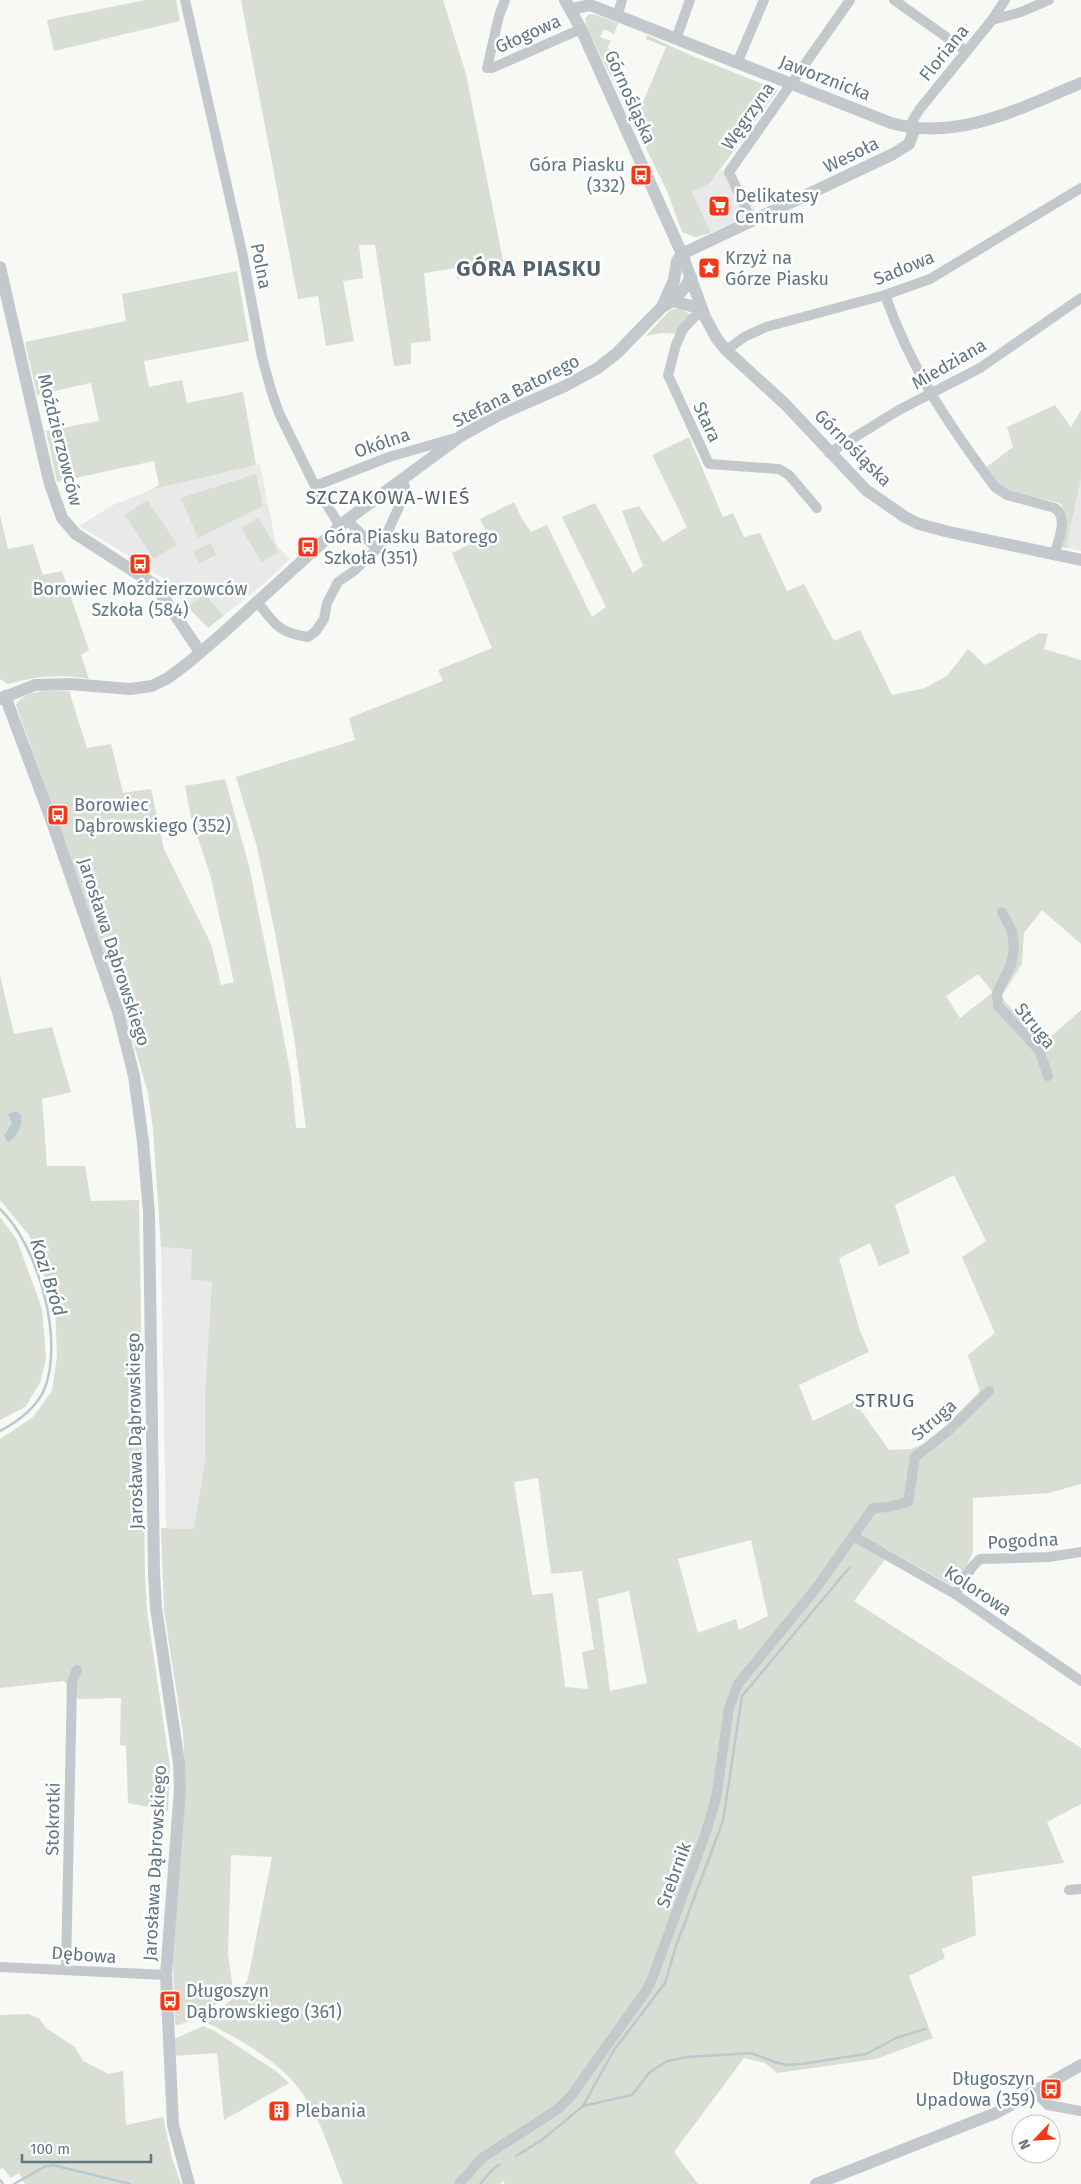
<svg xmlns="http://www.w3.org/2000/svg" width="1081" height="2184" font-family="'Fira Sans',sans-serif">
<rect width="100%" height="100%" fill="#f8f8f4"/>
<g fill="#e8e9e8">
<polygon points="720,171 733,172 757,212 711,233 692,192 710,183"/>
<polygon points="260,464 275,540 278,547 290,559 266,582 208,628 162,578 144,565 79,526 113,505 154,489"/>
<polygon points="1081,479 1081,551 1068,548 1067,544"/>
<polygon points="161,1247 192,1248 212,1280 205,1393 205,1461 194,1529 166,1528"/>
</g>
<g fill="#d8ded3" fill-rule="evenodd">
<polygon points="145,0 176,0 180,21 54,51 47,20"/>
<polygon points="241,0 443,0 466,74 505,270 457,279 457,268 424,273 431,341 411,343 411,364 394,366 375,245 359,245 363,278 343,281 354,341 326,346 318,296 298,299"/>
<path d="M589,14L596,15L618,23L614,34L604,29L600,37L611,41L607,48L610,49L606,60C614,76 621,104 641,107L666,47L646,39L647,35L690,55L778,90L710,183L692,192L711,233L695,237L682,232L667,191L587,28L585,19Z"/>
<polygon points="237,271 249,341 144,361 149,387 182,380 187,403 243,392 256,465 150,490 159,485 154,461 57,482 46,431 99,421 91,383 37,395 25,342 126,321 122,294"/>
<polygon points="674,309 681,309 690,314 677,334 661,333 646,336 668,312"/>
<path d="M1055,405L1071,427L1081,410V479L1067,543L1068,548L1060,547C1065,531 1070,518 1060,503L1004,491L985,468L1013,447L1007,427Z"/>
<path d="M689,437L723,517L733,513L744,537L760,533L787,591L804,584L834,641L860,630L892,695L925,688L947,676L968,649L985,665L1039,633L1048,634L1044,649L1081,660V944L1042,910L1024,933L1022,964L1001,997L1043,1044L1081,1010V1484L1049,1493L973,1498V1552L959,1582L951,1585L886,1549L866,1540L886,1558L854,1601L1081,1748V1804L1047,1822L1064,1863L972,1876L976,1935L942,1949L945,1958L909,1976L933,2038L876,2059L777,2073L765,2063L744,2058L674,2152L698,2184H505L503,2181L500,2184H343C331,2154 322,2123 304,2096C284,2064 237,2037 203,2021L238,1995L248,1979L272,1857L231,1855L228,1955L233,1989C217,2006 200,2017 179,2025L175,2024L173,1963L185,1775L183,1734L164,1610L161,1528L194,1529L205,1461V1393L212,1281L191,1280L192,1249L161,1247L153,1129L148,1093L119,994L16,705C25,688 53,691 69,691L87,748L111,744L123,793L151,789L164,849L211,944L221,985L234,982L211,878L191,817L185,786L225,779L249,866L282,1028L291,1076L296,1128H306L294,1037L275,933L257,847L236,777L355,740L349,718L443,681L438,670L492,648L452,553L488,535L480,519L514,502L522,519L531,532L547,525L592,617L606,607L562,517L595,503L633,573L643,566L622,511L639,506L663,542L687,527L652,455ZM978,974L993,992L960,1018L946,996ZM954,1175L986,1241L962,1257L995,1333L968,1355L980,1391L931,1441L911,1449L889,1450L854,1401L813,1421L799,1385L869,1352L860,1331L839,1258L870,1243L879,1266L910,1253L895,1205ZM538,1478L551,1574L582,1571L594,1649L582,1652L588,1689L565,1687L553,1593L532,1595L514,1482ZM751,1540L768,1616L739,1630L736,1619L698,1633L678,1559ZM629,1591L647,1683L610,1691L598,1599Z"/>
<polygon points="256,474 263,506 198,538 181,498"/>
<polygon points="147,500 177,544 154,559 125,515"/>
<path d="M0,515L8,549L33,544L43,575L62,571L89,650L81,655L89,679C62,674 35,676 8,684L0,679Z"/>
<polygon points="258,518 279,552 262,562 241,528"/>
<polygon points="211,543 216,555 199,563 193,551"/>
<polygon points="205,594 223,616 208,628 188,607"/>
<polygon points="0,975 14,1034 52,1027 71,1092 42,1099 47,1166 85,1166 91,1201 139,1200 145,1573 147,1611 170,1767 168,1811 128,1803 126,1746 120,1745 121,1698 78,1699 64,1681 0,1688 0,1439 33,1417 52,1391 57,1356 55,1307 29,1235 0,1200"/>
<polygon points="0,1217 17,1240 42,1309 46,1359 40,1383 25,1407 0,1420"/>
<polygon points="28,2014 39,2018 46,2028 75,2047 83,2061 109,2074 123,2071 126,2125 163,2117 172,2158 181,2184 25,2184 19,2173 11,2178 3,2168 0,2169 0,2015"/>
<polygon points="203,2026 213,2030 276,2071 289,2083 224,2120 217,2053 174,2056 172,2040"/>
</g>
<path fill="#bac9cd" d="M16,1111L21,1115C23,1124 17,1139 8,1142L4,1136L12,1123L8,1114Z"/>
<g fill="none" stroke-linecap="round" stroke-linejoin="round">
<g stroke="#bac9cd" stroke-width="2.5">
<path d="M0,1209C38,1245 65,1341 44,1390C36,1408 17,1422 0,1431"/>
<polyline points="583,2106 632,2095 649,2073 667,2061 688,2057 751,2053 778,2063 788,2065 801,2064 866,2054 896,2038 925,2029"/>
<polyline points="516,2156 542,2140 583,2106 614,2050 665,1983 676,1946 723,1821 742,1696 849,1568"/>
<polyline points="0,2180 3,2184"/>
<polyline points="14,2184 44,2167 53,2165 130,2184"/>
<polyline points="480,2184 494,2168 499,2165"/>
</g>
<g stroke="#c2c8cb" stroke-width="10">
<polyline points="185,0 242,252 262,357 271,390 279,413 315,486 340,526"/>
<polyline points="505,0 499,16 487,68 492,68 581,29"/>
<polyline points="894,0 966,51"/>
<polyline points="617,16 622,0"/>
<polyline points="992,20 1021,12 1049,0"/>
<polyline points="676,39 690,0"/>
<polyline points="737,63 764,0"/>
<polyline points="909,127 919,110 992,20 1005,0"/>
<polyline points="752,222 729,172 850,0"/>
<path d="M885,295C911,369 948,424 995,487L1007,495L1055,508C1069,518 1058,540 1054,555"/>
<polyline points="702,309 683,329 676,345 668,375 709,464 779,469 789,475 817,508"/>
<polyline points="726,350 746,336 766,327 885,295 930,279 1081,188"/>
<polyline points="829,453 899,410 980,368 1081,298"/>
<polyline points="315,486 389,457 455,438"/>
<polyline points="347,520 377,549"/>
<path d="M257,601C274,624 279,633 308,637L316,631L324,619L327,603L338,582L354,571L382,544L399,507L405,487L402,480"/>
<polyline points="1002,912 1012,931 1014,949 1011,965 997,993 998,1006 1039,1050 1048,1076"/>
<polyline points="853,1536 955,1594 1081,1681"/>
<polyline points="955,1594 972,1567 980,1559 1049,1557 1081,1552"/>
<polyline points="1069,1890 1081,1889"/>
<polyline points="0,1967 166,1975"/>
<polyline points="66,1969 72,1682 77,1670"/>
<polyline points="1035,2092 1048,2105 1081,2111"/>
<polyline points="459,2184 482,2158 558,2109 571,2096 646,1991 652,1979 706,1832 716,1798 729,1708 738,1684 817,1587 873,1508 888,1507 908,1502 915,1457 949,1430 989,1391"/>
</g>
<g stroke="#c2c8cb" stroke-width="12">
<polyline points="565,0 581,29 682,254 705,317 717,339 726,350 785,404 866,490 905,517 919,524 949,532 1081,560"/>
<path d="M572,9L590,5L891,123C958,142 1020,108 1081,83"/>
<polyline points="682,254 893,154 909,144 915,128"/>
<polyline points="0,267 49,481 62,518 76,534 155,585 200,652"/>
<polyline points="673,301 702,309"/>
<polyline points="662,307 674,280 677,261 682,254"/>
<polyline points="5,696 51,819 118,1012 134,1076 143,1142 149,1213 154,1574 156,1608 179,1763 180,1788 166,1975 173,2125 189,2184"/>
<polyline points="0,699 35,685 70,684 130,689 152,686 168,678 188,663 223,633 347,520 461,436 499,415 565,386 598,368 617,353 662,307 673,301 686,286 691,277"/>
<polyline points="816,2184 996,2113 1081,2065"/>
</g>
</g>
<defs>
<g id="bus-square" transform="scale(1.125)"><rect x="-9" y="-9" width="18" height="18" rx="4" fill="#f53717" stroke="#fff"/><path d="M-5-6H5V4H4V6H2V4H-2V6H-4V4H-5ZM-3.5-4V0h7V-4ZM-3.5 1.2v1.5H-2V1.2ZM2 1.2v1.5H3.5V1.2Z" fill="#fff"/></g>
<g id="supermarket-square" transform="scale(1.125)"><rect x="-9" y="-9" width="18" height="18" rx="4" fill="#f53717" stroke="#fff"/><path d="M-6-5.5h2.5l.6 2H6L4.5 2H-2.5L-4.4-4H-6ZM-1.5 3.2a1.3 1.3 0 1 0 .1 0ZM3 3.2a1.3 1.3 0 1 0 .1 0Z" fill="#fff"/></g>
<g id="sight-square" transform="scale(1.125)"><rect x="-9" y="-9" width="18" height="18" rx="4" fill="#f53717" stroke="#fff"/><path d="M0-6L1.8-2.2L6-1.7L2.9 1.2L3.7 5.4L0 3.3L-3.7 5.4L-2.9 1.2L-6-1.7L-1.8-2.2Z" fill="#fff"/></g>
<g id="building-square" transform="scale(1.125)"><rect x="-9" y="-9" width="18" height="18" rx="4" fill="#f53717" stroke="#fff"/><path d="M-4-6H4V6H1V3H-1V6H-4ZM-2.5-4.3h1.7v1.8h-1.7ZM.8-4.3h1.7v1.8H.8ZM-2.5-1h1.7V.8h-1.7ZM.8-1h1.7V.8H.8Z" fill="#fff"/></g>
</defs>
<g fill-rule="evenodd">
<use href="#bus-square" x="641" y="175"/>
<use href="#supermarket-square" x="719" y="206"/>
<use href="#sight-square" x="709" y="268"/>
<use href="#bus-square" x="308" y="547"/>
<use href="#bus-square" x="140" y="564"/>
<use href="#bus-square" x="58" y="815"/>
<use href="#bus-square" x="170" y="2001"/>
<use href="#bus-square" x="1051" y="2089"/>
<use href="#building-square" x="279" y="2111"/>
</g>
<g text-anchor="middle" stroke-width="5" stroke-linejoin="round" paint-order="stroke">
<g font-size="18" fill="#5f7683" stroke="#fff">
<text transform="translate(528 34) rotate(-24)" y="6">Głogowa</text>
<text transform="translate(944 53) rotate(-51)" y="6">Floriana</text>
<text transform="translate(825 78) rotate(21)" y="6">Jaworznicka</text>
<text transform="translate(630 97) rotate(66)" y="6">Górnośląska</text>
<text transform="translate(748 116) rotate(-55)" y="6">Węgrzyna</text>
<text transform="translate(851 155) rotate(-26)" y="6">Wesoła</text>
<text transform="translate(261 266) rotate(79)" y="6">Polna</text>
<text transform="translate(904 268) rotate(-22)" y="6">Sadowa</text>
<text transform="translate(949 364) rotate(-30)" y="6">Miedziana</text>
<text transform="translate(516 391) rotate(-27)" y="6">Stefana Batorego</text>
<text transform="translate(707 422) rotate(65)" y="6">Stara</text>
<text transform="translate(60 440) rotate(76)" y="6">Moździerzowców</text>
<text transform="translate(382 443) rotate(-19)" y="6">Okólna</text>
<text transform="translate(853 448) rotate(45)" y="6">Górnośląska</text>
<text transform="translate(114 952) rotate(72)" y="6">Jarosława Dąbrowskiego</text>
<text transform="translate(1035 1026) rotate(51)" y="6">Struga</text>
<text transform="translate(934 1420) rotate(-41)" y="6">Struga</text>
<text transform="translate(135 1431) rotate(-91)" y="6">Jarosława Dąbrowskiego</text>
<text transform="translate(1023 1541) rotate(-3)" y="6">Pogodna</text>
<text transform="translate(978 1591) rotate(33)" y="6">Kolorowa</text>
<text transform="translate(53 1819) rotate(-89)" y="6">Stokrotki</text>
<text transform="translate(155 1863) rotate(-87)" y="6">Jarosława Dąbrowskiego</text>
<text transform="translate(674 1875) rotate(-70)" y="6">Srebrnik</text>
<text transform="translate(84 1955) rotate(4)" y="6">Dębowa</text>
</g>
<g font-size="18" fill="#5f7683" stroke="#fff" text-anchor="start">
<text x="625" y="171" text-anchor="end">Góra Piasku<tspan x="625" dy="21">(332)</tspan></text>
<text x="735" y="202">Delikatesy<tspan x="735" dy="21">Centrum</tspan></text>
<text x="725" y="264">Krzyż na<tspan x="725" dy="21">Górze Piasku</tspan></text>
<text x="324" y="543">Góra Piasku Batorego<tspan x="324" dy="21">Szkoła (351)</tspan></text>
<text x="140" y="595" text-anchor="middle">Borowiec Moździerzowców<tspan x="140" dy="21">Szkoła (584)</tspan></text>
<text x="74" y="811">Borowiec<tspan x="74" dy="21">Dąbrowskiego (352)</tspan></text>
<text x="186" y="1997">Długoszyn<tspan x="186" dy="21">Dąbrowskiego (361)</tspan></text>
<text x="1035" y="2085" text-anchor="end">Długoszyn<tspan x="1035" dy="21">Upadowa (359)</tspan></text>
<text x="295" y="2117">Plebania</text>
</g>
<g font-size="19" letter-spacing="1" fill="#52636d" stroke="#fff">
<text x="388" y="504">SZCZAKOWA-WIEŚ</text>
<text x="885" y="1407">STRUG</text>
</g>
<g font-size="19" font-style="italic" fill="#5a777d" stroke="#fff">
<text transform="translate(49 1277) rotate(72)" y="7">Kozi Bród</text>
</g>
<g font-size="22" font-weight="bold" letter-spacing="1" fill="#52636d" stroke="#fff">
<text x="529" y="276">GÓRA PIASKU</text>
</g>
</g>
<g transform="translate(1036 2139) rotate(245)"><circle r="24" fill="#ffffff" stroke="#bfc8cd"/>
<path d="M0-4L9 19L0 12L-9 19Z" fill="#f53717"/>
<text y="-8" font-size="14" font-weight="bold" text-anchor="middle" fill="#5f7683">N</text>
</g>
<path d="M22 2154v8h129v-8" fill="none" stroke="#5f7683" stroke-width="2.5"/>
<text x="30" y="2154" font-size="15" fill="#5f7683" stroke="#ffffff" stroke-width="4" paint-order="stroke">100 m</text>
</svg>
